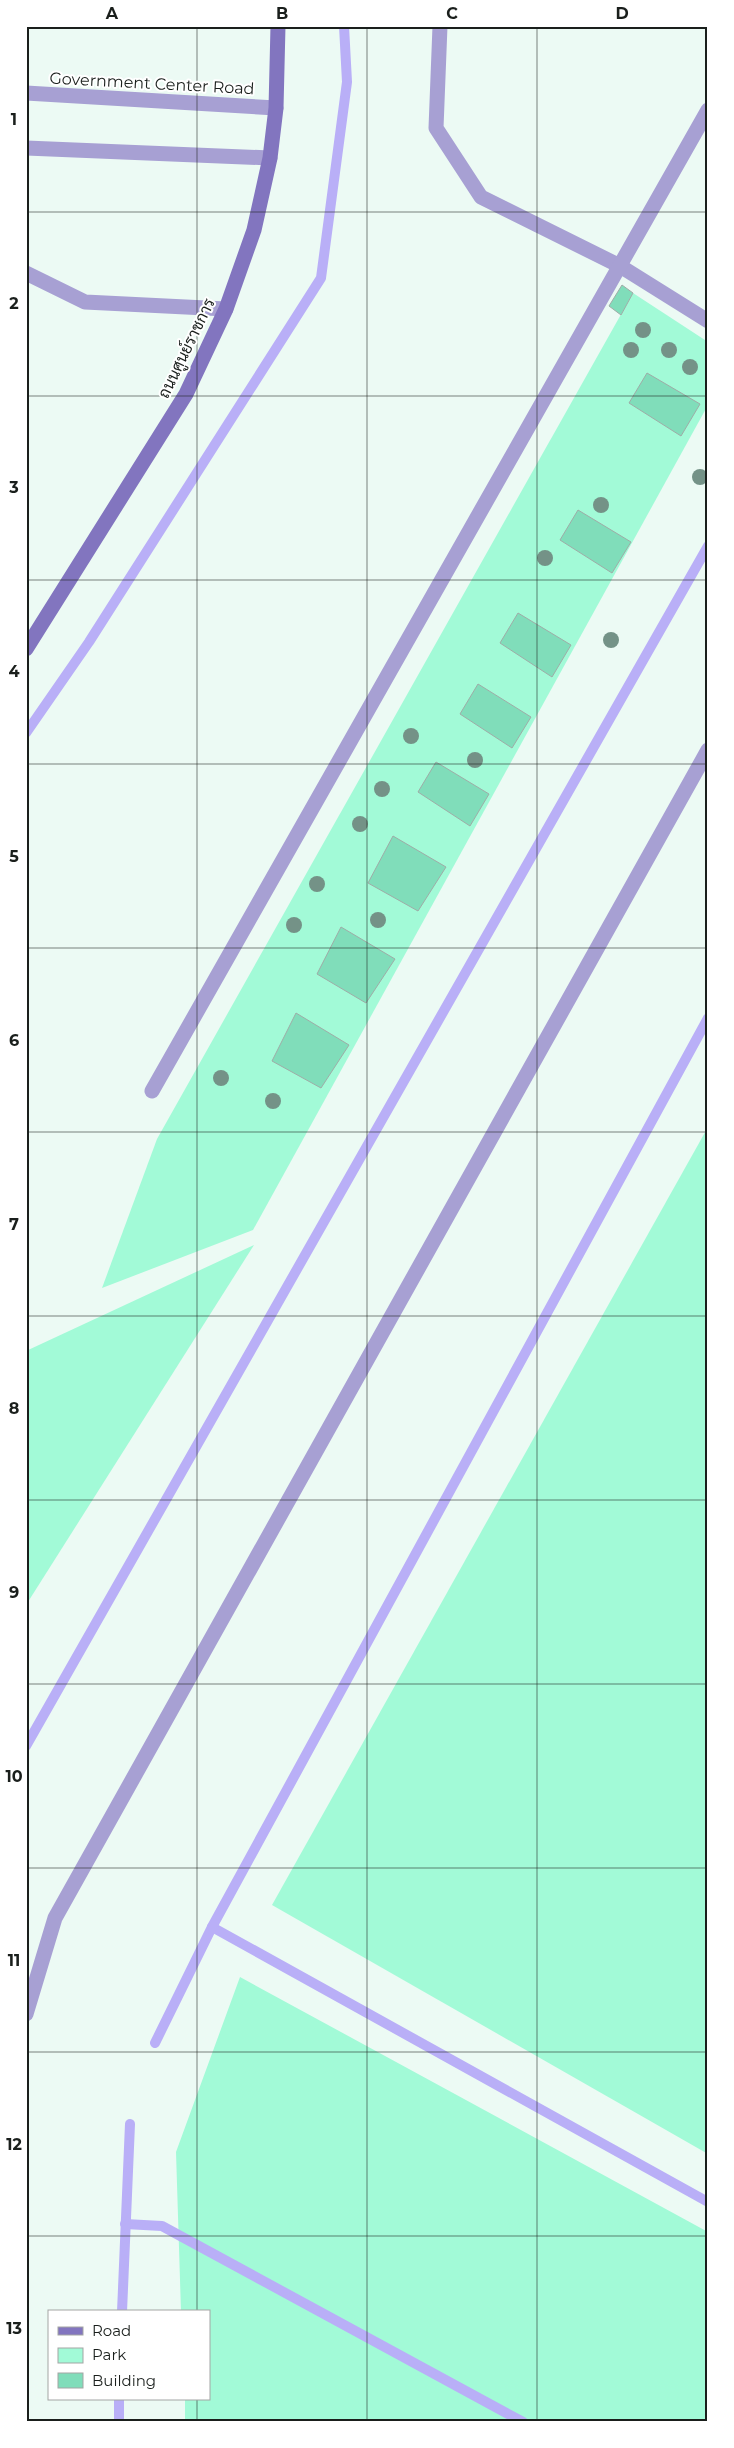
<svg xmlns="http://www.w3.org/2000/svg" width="734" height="2448" font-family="Montserrat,Sarabun,sans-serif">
<rect width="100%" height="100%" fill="#ecfaf4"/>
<g fill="#a2fad7">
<polygon points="633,293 708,342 708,405 253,1230 102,1288 157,1139"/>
<polygon points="708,1127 708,2154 272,1905"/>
<polygon points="254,1245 26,1605 26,1351"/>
<polygon points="240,1977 708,2232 708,2422 185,2422 185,2399 209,2399 209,2312 181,2312 176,2152"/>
</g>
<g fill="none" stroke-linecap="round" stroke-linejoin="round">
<g stroke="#b9aff7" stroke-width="10">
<polyline points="26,733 89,642 321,278 347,82 344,26"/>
<polyline points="26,1746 708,546"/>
<polyline points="212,1927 708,2202"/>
<polyline points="155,2043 212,1927 708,1018"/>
<polyline points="125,2224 162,2226 523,2422"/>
<polyline points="122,2312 130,2124"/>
<polyline points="119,2422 119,2399"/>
</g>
</g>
<g fill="#80ddba" stroke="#9faca7">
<polygon points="622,285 633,293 621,315 609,306"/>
<polygon points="647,373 700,404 681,436 629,403"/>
<polygon points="578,510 631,542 612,573 560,540"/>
<polygon points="518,613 571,645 552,677 500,643"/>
<polygon points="478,684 531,717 512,748 460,714"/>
<polygon points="436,762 489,794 470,826 418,792"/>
<polygon points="393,836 446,867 418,911 368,883"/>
<polygon points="341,927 395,959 366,1003 317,974"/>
<polygon points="296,1013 349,1045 321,1088 272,1061"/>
</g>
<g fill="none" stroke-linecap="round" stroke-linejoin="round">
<g stroke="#a7a0d3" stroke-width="15">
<polyline points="26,273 85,302 226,309"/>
<polyline points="26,2014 55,1918 708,750"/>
</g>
<g stroke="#a7a0d3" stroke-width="15">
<polyline points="440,26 436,128 481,197 620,266 708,321"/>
<polyline points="26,93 276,108"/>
<polyline points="26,148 270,158"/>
<polyline points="152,1091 708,110"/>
</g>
<polyline stroke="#8275bf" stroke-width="15" points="26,649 186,394 226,309 254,230 270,158 276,108 278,26"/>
</g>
<g fill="#749287">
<circle cx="643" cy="330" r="8"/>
<circle cx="631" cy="350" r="8"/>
<circle cx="669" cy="350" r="8"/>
<circle cx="690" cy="367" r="8"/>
<circle cx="700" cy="477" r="8"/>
<circle cx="601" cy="505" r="8"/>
<circle cx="545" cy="558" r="8"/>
<circle cx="611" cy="640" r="8"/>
<circle cx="411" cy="736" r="8"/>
<circle cx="475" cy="760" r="8"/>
<circle cx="382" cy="789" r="8"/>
<circle cx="360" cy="824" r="8"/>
<circle cx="317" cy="884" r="8"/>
<circle cx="378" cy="920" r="8"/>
<circle cx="294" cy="925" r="8"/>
<circle cx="221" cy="1078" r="8"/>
<circle cx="273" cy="1101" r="8"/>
</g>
<path fill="none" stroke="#1a1f1c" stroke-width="1" stroke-opacity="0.55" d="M197,26V2312M367,26V2422M537,26V2422M26,212H708M26,396H708M26,580H708M26,764H708M26,948H708M26,1132H708M26,1316H708M26,1500H708M26,1684H708M26,1868H708M26,2052H708M26,2236H708M197,2399V2422"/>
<g text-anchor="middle" stroke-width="4" stroke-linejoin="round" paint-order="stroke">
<g font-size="16" fill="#1a1f1c" stroke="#fff">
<text transform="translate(152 83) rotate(3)" y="6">Government Center Road</text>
<text transform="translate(186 348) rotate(-64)" y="6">ถนนศูนย์ราชการ</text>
</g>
</g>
<rect width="734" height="2448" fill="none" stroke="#ffffff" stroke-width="55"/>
<rect x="48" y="2310" width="162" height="90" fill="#ffffff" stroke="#a3a5a4"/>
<rect x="58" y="2327" width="25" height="8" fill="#8275bf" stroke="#a3a5a4"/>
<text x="92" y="2336" font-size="15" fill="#1a1f1c">Road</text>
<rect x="58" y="2348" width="25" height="15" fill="#a2fad7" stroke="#a3a5a4"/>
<text x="92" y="2360" font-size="15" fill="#1a1f1c">Park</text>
<rect x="58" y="2373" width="25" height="15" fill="#80ddba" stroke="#a3a5a4"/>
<text x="92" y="2386" font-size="15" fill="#1a1f1c">Building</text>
<rect x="28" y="28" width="678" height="2392" fill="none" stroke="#1a1f1c" stroke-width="2"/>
<g font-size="16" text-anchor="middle" font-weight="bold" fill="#1a1f1c">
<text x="112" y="19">A</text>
<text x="282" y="19">B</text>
<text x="452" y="19">C</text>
<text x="622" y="19">D</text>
<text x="14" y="125">1</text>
<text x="14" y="309">2</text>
<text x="14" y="493">3</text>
<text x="14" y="677">4</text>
<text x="14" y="862">5</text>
<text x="14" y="1046">6</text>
<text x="14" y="1230">7</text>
<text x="14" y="1414">8</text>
<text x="14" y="1598">9</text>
<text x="14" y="1782">10</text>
<text x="14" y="1966">11</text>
<text x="14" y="2150">12</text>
<text x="14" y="2334">13</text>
</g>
</svg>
